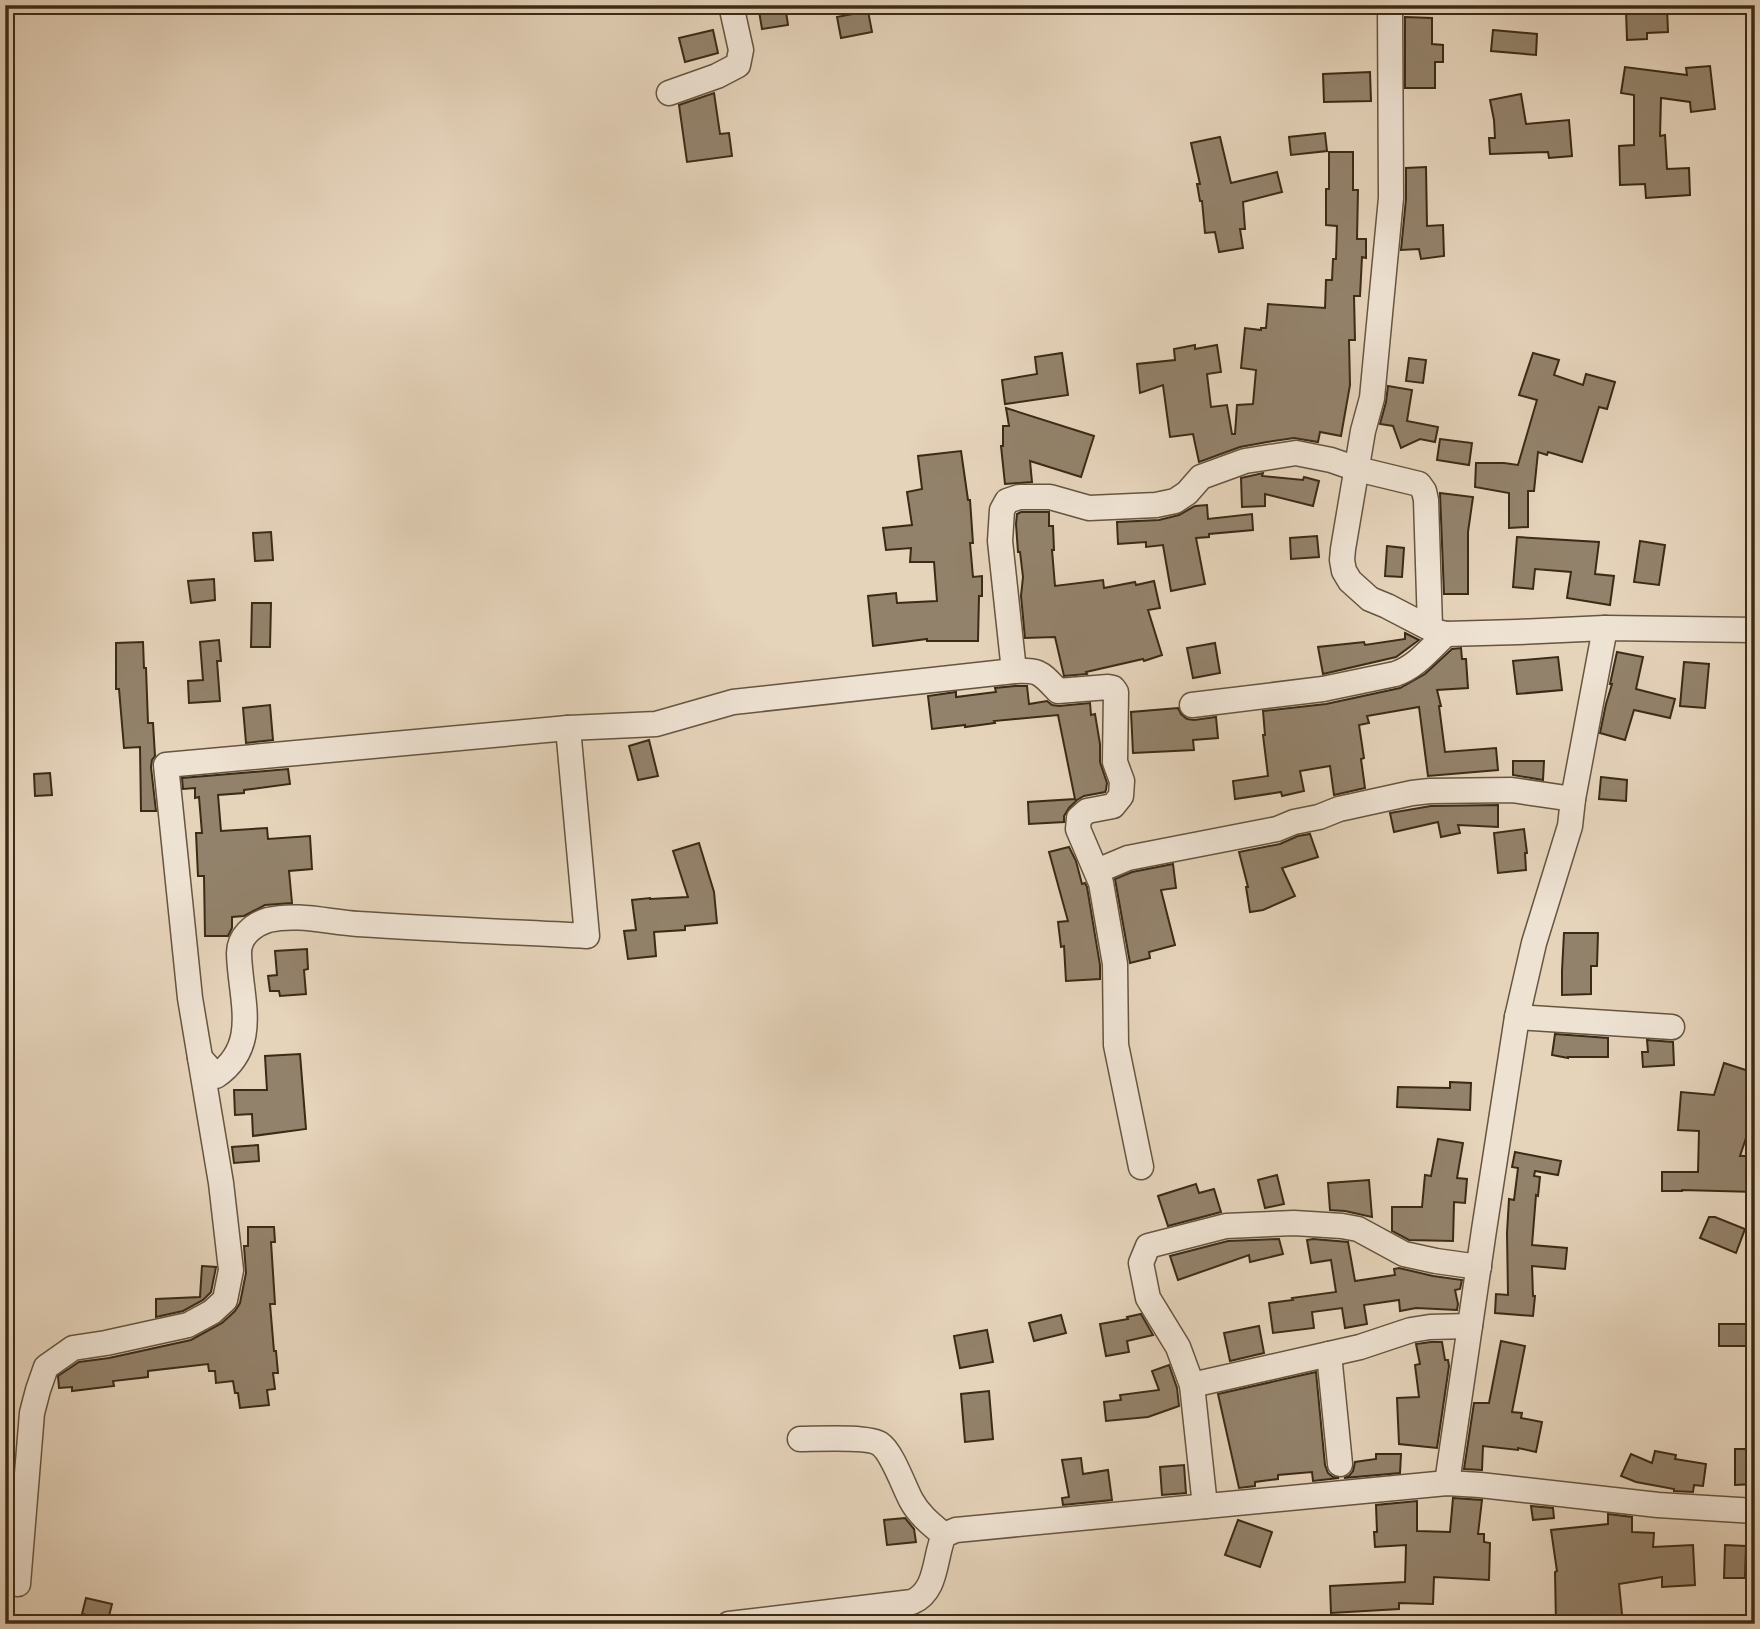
<svg xmlns="http://www.w3.org/2000/svg" width="1760" height="1629" font-family="'IM FELL Double Pica',serif">
<rect width="100%" height="100%" fill="#e5d3ba"/>
<filter id="stains"><feTurbulence type="fractalNoise" baseFrequency=".00286" numOctaves="4"/><feColorMatrix values="0 0 0 0 .2 0 0 0 0 .09 0 0 0 0 .02 0 0 0 .5 -.17"/></filter>
<radialGradient id="worn" r=".72"><stop offset=".6" stop-color="#630" stop-opacity="0"/><stop offset="1" stop-color="#630" stop-opacity=".3"/></radialGradient>
<g fill="#93826b" stroke="#3b2b16" stroke-width="2">
<polygon points="758,5 785,5 788,25 762,29"/>
<polygon points="1667,8 1668,32 1647,33 1647,39 1627,40 1626,10"/>
<polygon points="868,11 872,32 841,38 837,17"/>
<polygon points="1405,17 1432,18 1432,44 1443,45 1443,62 1435,62 1435,88 1405,88"/>
<polygon points="713,30 718,53 685,62 679,38"/>
<polygon points="1493,30 1537,34 1536,55 1491,51"/>
<polygon points="1710,66 1715,109 1691,112 1690,102 1661,98 1660,136 1665,135 1667,169 1689,168 1690,195 1646,198 1645,184 1620,185 1619,146 1634,145 1634,95 1621,93 1625,67 1687,75 1686,68"/>
<polygon points="1370,72 1371,101 1324,102 1323,74"/>
<polygon points="714,93 720,134 729,133 732,156 687,162 679,105"/>
<polygon points="1521,94 1526,124 1569,120 1572,156 1549,158 1548,152 1490,154 1489,138 1495,138 1494,120 1490,100"/>
<polygon points="1325,133 1327,151 1291,155 1289,137"/>
<polygon points="1220,137 1231,183 1277,172 1282,192 1243,202 1245,229 1240,229 1243,248 1219,252 1215,232 1205,233 1202,201 1200,201 1197,184 1200,184 1191,143"/>
<polygon points="1329,152 1353,152 1353,190 1358,190 1357,239 1366,239 1366,258 1362,257 1360,296 1354,296 1355,340 1349,340 1350,385 1341,436 1320,432 1318,442 1294,438 1267,442 1240,447 1199,462 1193,434 1170,437 1163,385 1140,393 1137,364 1175,360 1174,349 1195,345 1195,349 1217,345 1221,372 1207,374 1211,407 1227,405 1232,434 1235,434 1237,405 1253,404 1256,370 1241,368 1245,328 1261,330 1261,328 1266,328 1268,304 1325,308 1326,280 1332,280 1333,259 1336,259 1337,226 1326,225 1326,189 1329,189"/>
<polygon points="1426,167 1427,226 1443,225 1444,256 1421,259 1419,249 1401,250 1406,199 1406,168"/>
<polygon points="1062,353 1068,395 1005,404 1002,380 1037,374 1035,357"/>
<polygon points="1533,353 1559,360 1554,375 1583,385 1586,374 1615,382 1607,409 1599,407 1582,462 1548,452 1547,455 1538,452 1534,491 1528,491 1528,527 1509,528 1509,493 1475,487 1476,463 1504,463 1518,465 1537,400 1519,395"/>
<polygon points="1409,358 1426,360 1423,383 1406,381"/>
<polygon points="1388,386 1412,390 1407,421 1438,427 1435,442 1420,439 1401,448 1393,426 1380,424 1386,402"/>
<polygon points="1006,408 1094,436 1081,477 1030,461 1032,482 1005,484 1001,446 1003,446 1003,426 1009,426"/>
<polygon points="1440,439 1472,443 1469,465 1437,460"/>
<polygon points="961,451 968,500 970,500 973,543 970,543 973,577 982,576 982,596 979,596 978,641 927,641 927,639 873,646 868,596 896,593 897,603 937,601 934,562 910,562 911,548 886,550 883,528 912,525 907,492 922,489 918,456"/>
<polygon points="1263,473 1262,476 1303,480 1304,477 1319,481 1313,506 1265,494 1265,506 1242,507 1241,478"/>
<polygon points="1440,493 1473,497 1468,532 1468,594 1444,594"/>
<polygon points="1207,505 1208,519 1252,514 1253,530 1209,534 1209,537 1196,538 1205,584 1171,591 1163,545 1146,547 1146,542 1118,544 1117,522 1159,520 1179,515 1195,506"/>
<polygon points="1021,512 1049,512 1049,526 1053,526 1054,550 1052,550 1055,586 1103,580 1104,588 1135,582 1136,585 1154,581 1160,608 1148,610 1162,655 1144,661 1143,659 1086,672 1087,674 1064,676 1055,637 1025,638 1021,596 1023,577 1020,552 1018,552 1016,524 1017,514"/>
<polygon points="271,532 273,560 255,561 253,533"/>
<polygon points="1317,536 1319,557 1291,559 1290,538"/>
<polygon points="1517,537 1599,542 1595,574 1614,576 1610,605 1567,598 1571,572 1535,569 1533,589 1513,587"/>
<polygon points="1640,541 1665,545 1659,585 1634,582"/>
<polygon points="1387,546 1404,548 1402,577 1385,576"/>
<polygon points="214,579 215,600 191,603 188,581"/>
<polygon points="252,603 271,603 270,647 251,647"/>
<polygon points="1405,633 1419,640 1396,657 1323,674 1318,647 1364,642 1365,645 1405,639"/>
<polygon points="219,640 221,661 217,661 220,701 189,703 188,681 203,680 200,642"/>
<polygon points="143,642 144,668 146,668 148,723 153,723 155,756 152,760 151,767 156,811 141,811 140,747 124,748 119,689 116,689 116,643"/>
<polygon points="1215,643 1220,673 1193,678 1187,648"/>
<polygon points="1461,648 1462,659 1466,659 1468,688 1437,690 1441,706 1439,706 1445,752 1496,748 1498,770 1428,776 1419,707 1367,716 1369,723 1359,725 1364,758 1361,759 1365,788 1334,795 1330,766 1300,771 1304,791 1282,796 1281,792 1235,799 1233,781 1268,776 1263,735 1265,735 1263,711 1326,704 1400,688 1425,674 1452,649"/>
<polygon points="1617,652 1643,657 1636,689 1675,699 1670,718 1634,710 1625,740 1600,733 1606,704 1612,684 1610,684"/>
<polygon points="1558,657 1562,690 1517,694 1513,661"/>
<polygon points="1684,662 1709,664 1705,708 1680,706"/>
<polygon points="1015,686 1027,686 1029,704 1047,701 1052,705 1059,706 1090,703 1091,715 1095,714 1100,744 1100,762 1107,783 1106,790 1105,792 1084,796 1077,800 1069,808 1064,816 1064,822 1029,824 1028,802 1075,799 1058,715 994,721 995,723 965,727 965,725 932,729 928,696 956,692 956,697 996,692 995,688"/>
<polygon points="270,705 273,740 246,743 243,708"/>
<polygon points="1178,708 1181,714 1187,719 1194,720 1216,717 1218,738 1193,740 1194,750 1133,753 1131,712"/>
<polygon points="649,740 658,776 638,780 629,746"/>
<polygon points="1513,761 1544,761 1543,780 1513,775"/>
<polygon points="288,769 290,784 244,790 244,793 218,795 221,831 267,828 268,839 310,836 312,869 289,871 292,903 265,905 244,916 232,917 232,928 228,936 205,936 204,876 198,876 196,833 202,833 199,797 195,798 195,788 183,789 182,778"/>
<polygon points="50,773 52,795 35,796 34,774"/>
<polygon points="1601,777 1627,780 1626,801 1599,799"/>
<polygon points="1498,805 1498,827 1458,825 1460,833 1441,837 1438,822 1394,832 1390,813 1431,806"/>
<polygon points="1524,829 1527,853 1525,853 1526,870 1498,873 1494,833"/>
<polygon points="1310,834 1318,857 1282,868 1295,896 1263,910 1250,912 1246,887 1248,887 1239,852 1280,844 1298,836"/>
<polygon points="699,843 714,892 717,923 685,926 685,930 654,932 656,956 628,959 624,931 636,930 632,900 650,898 650,899 688,897 673,851"/>
<polygon points="1069,847 1076,861 1082,884 1085,883 1087,887 1100,965 1100,979 1066,981 1064,946 1061,947 1058,922 1068,921 1049,852"/>
<polygon points="1173,864 1176,888 1161,890 1175,945 1149,952 1150,958 1130,963 1115,879 1132,872"/>
<polygon points="1564,933 1598,933 1597,966 1591,966 1591,994 1562,995 1562,971"/>
<polygon points="307,949 308,969 304,970 306,994 280,996 279,991 270,991 268,976 277,975 275,951"/>
<polygon points="1555,1034 1608,1038 1608,1057 1568,1057 1568,1058 1552,1055"/>
<polygon points="1647,1040 1673,1042 1674,1065 1643,1067 1642,1052 1648,1052"/>
<polygon points="300,1054 306,1129 253,1136 252,1114 235,1115 234,1090 267,1090 265,1056"/>
<polygon points="1724,1063 1755,1073 1755,1111 1740,1156 1755,1156 1755,1192 1682,1190 1682,1191 1662,1191 1662,1172 1698,1172 1699,1131 1678,1130 1681,1092 1714,1095"/>
<polygon points="1450,1082 1471,1083 1470,1110 1397,1107 1398,1087 1450,1088"/>
<polygon points="1438,1139 1463,1143 1457,1178 1467,1179 1465,1203 1454,1202 1453,1241 1409,1240 1392,1231 1392,1207 1422,1207 1425,1175 1431,1176"/>
<polygon points="258,1145 259,1161 234,1163 232,1147"/>
<polygon points="1515,1152 1561,1161 1558,1175 1535,1171 1534,1176 1540,1177 1538,1196 1536,1195 1532,1245 1567,1248 1565,1269 1532,1266 1533,1296 1535,1296 1533,1316 1495,1313 1496,1294 1508,1295 1507,1233 1509,1199 1514,1200 1518,1168 1512,1167"/>
<polygon points="1277,1175 1284,1204 1265,1208 1258,1180"/>
<polygon points="1369,1180 1372,1217 1345,1211 1330,1210 1328,1183"/>
<polygon points="1196,1184 1199,1193 1214,1189 1221,1212 1168,1226 1158,1196"/>
<polygon points="1709,1217 1715,1217 1745,1229 1736,1253 1700,1238"/>
<polygon points="248,1227 274,1227 275,1242 271,1242 275,1304 270,1304 274,1351 276,1351 278,1373 273,1373 275,1389 267,1390 269,1405 240,1408 238,1393 235,1393 233,1381 216,1383 215,1371 209,1371 208,1364 148,1371 148,1377 113,1381 114,1386 72,1391 72,1387 59,1388 58,1376 79,1362 109,1358 191,1340 222,1323 235,1311 240,1303 246,1273 244,1246 248,1246"/>
<polygon points="1279,1239 1283,1254 1250,1262 1249,1255 1178,1280 1170,1256 1228,1241"/>
<polygon points="1313,1239 1348,1242 1355,1281 1395,1275 1394,1269 1399,1268 1433,1276 1462,1280 1460,1289 1455,1290 1458,1304 1457,1310 1416,1308 1400,1311 1399,1300 1364,1305 1367,1324 1345,1328 1342,1308 1312,1312 1314,1328 1273,1333 1269,1303 1293,1300 1292,1298 1336,1292 1331,1260 1311,1263 1307,1240"/>
<polygon points="202,1266 216,1267 211,1292 203,1300 183,1311 156,1317 156,1299 200,1297"/>
<polygon points="1141,1314 1153,1335 1127,1341 1129,1352 1106,1356 1100,1324 1128,1319 1127,1317"/>
<polygon points="1061,1315 1066,1333 1034,1341 1029,1323"/>
<rect x="1719" y="1324" width="31" height="22"/>
<polygon points="1259,1326 1264,1353 1230,1361 1224,1333"/>
<polygon points="987,1330 993,1362 960,1368 954,1336"/>
<polygon points="1501,1341 1525,1346 1512,1412 1522,1413 1521,1418 1542,1422 1536,1452 1518,1448 1518,1450 1483,1446 1482,1470 1464,1469 1474,1403 1489,1403"/>
<polygon points="1431,1342 1442,1342 1445,1360 1448,1360 1449,1366 1437,1448 1399,1444 1397,1398 1419,1397 1415,1365 1420,1364 1416,1344"/>
<polygon points="1169,1365 1177,1388 1179,1406 1148,1417 1106,1421 1104,1402 1121,1400 1120,1395 1159,1390 1152,1371"/>
<polygon points="1316,1372 1325,1465 1328,1473 1333,1477 1339,1478 1313,1481 1312,1472 1278,1475 1278,1479 1255,1482 1255,1486 1239,1488 1218,1394"/>
<polygon points="989,1391 993,1439 965,1442 961,1394"/>
<polygon points="1735,1449 1755,1449 1755,1484 1735,1485"/>
<polygon points="1655,1451 1676,1455 1675,1459 1706,1464 1703,1486 1694,1485 1693,1492 1674,1491 1674,1489 1636,1482 1621,1476 1631,1454 1652,1463"/>
<polygon points="1376,1454 1401,1454 1400,1473 1344,1478 1349,1476 1353,1471 1355,1462 1376,1459"/>
<polygon points="1081,1458 1083,1474 1108,1470 1112,1500 1063,1505 1062,1498 1069,1497 1062,1460"/>
<polygon points="1184,1465 1186,1493 1162,1495 1160,1467"/>
<polygon points="1453,1498 1482,1500 1478,1534 1484,1534 1484,1542 1490,1543 1489,1580 1434,1577 1433,1604 1399,1603 1399,1609 1331,1613 1330,1586 1405,1582 1406,1545 1375,1547 1374,1532 1377,1532 1376,1505 1417,1501 1417,1531 1450,1532"/>
<polygon points="1531,1506 1553,1508 1554,1518 1533,1520"/>
<polygon points="1608,1514 1632,1517 1632,1532 1654,1533 1653,1547 1693,1545 1695,1585 1662,1587 1662,1577 1619,1584 1623,1624 1556,1624 1555,1572 1557,1571 1551,1530 1608,1524"/>
<polygon points="905,1518 914,1529 916,1542 887,1545 884,1520"/>
<polygon points="1238,1520 1272,1532 1260,1567 1225,1555"/>
<polygon points="1725,1545 1746,1546 1745,1578 1724,1578"/>
<polygon points="86,1598 112,1604 108,1620 82,1614"/>
</g>
<g fill="none" stroke-linecap="round" stroke-linejoin="round">
<g stroke="#66553f" stroke-width="27">
<g id="minor">
<polyline points="1390,5 1391,198 1372,398 1363,431 1343,549 1342,560 1344,571 1350,581 1370,599 1387,606 1437,632 1446,634 1518,632 1605,628 1755,630"/>
<polyline points="669,93 717,76 738,65 741,50 731,5"/>
<polyline points="1014,671 1000,541 1002,510 1007,501 1019,497 1050,497 1089,508 1156,505 1175,501 1187,493 1201,477 1245,461 1296,453 1331,460 1357,469 1419,484 1424,491 1426,500 1430,627"/>
<path d="M1192,705L1323,689L1395,674C1416,667 1430,649 1446,634"/>
<polyline points="1097,871 1128,858 1277,829 1294,822 1319,817 1339,809 1412,793 1430,791 1512,790 1573,799"/>
<polyline points="1517,1017 1672,1027"/>
<path d="M200,1058L216,1076C261,1045 240,999 239,953C239,937 252,925 268,920C297,913 328,922 358,924C434,929 510,932 587,936L568,728"/>
<polyline points="1329,1354 1340,1464"/>
<polyline points="1192,1385 1360,1347 1411,1330 1430,1327 1470,1326"/>
<path d="M800,1439C816,1439 869,1436 880,1444C892,1452 904,1487 911,1500C919,1515 932,1525 944,1535"/>
<polyline points="1447,1483 1484,1230 1517,1017 1534,943 1570,826 1573,799 1605,628"/>
<polyline points="1205,1506 1192,1385 1178,1347 1148,1298 1141,1263 1148,1246 1226,1226 1294,1223 1342,1226 1358,1229 1404,1254 1436,1261 1479,1267"/>
<path d="M18,1584L32,1413L38,1390L46,1367L73,1348L106,1343L188,1325L212,1312L225,1300L231,1270L221,1183L190,998L166,765L568,728L656,724L733,702L1014,671C1040,670 1040,672 1058,691L1108,687L1113,688L1116,692L1115,762L1122,781L1121,796L1113,806L1087,811L1079,818L1078,829L1101,883L1115,964L1116,1045L1141,1167"/>
<path d="M729,1624L912,1602C938,1591 934,1557 944,1535L956,1530L1447,1483L1480,1485L1658,1505L1755,1511"/>
</g>
</g>
<use href="#minor" stroke="#eee2d2" stroke-width="24"/>
</g>
<rect width="1760" height="1629" fill="none" stroke="#e5d3ba" stroke-width="28"/>
<rect x="7" y="7" width="1746" height="1615" fill="none" stroke="#3b2b16" stroke-width="3.5"/>
<rect x="14" y="14" width="1732" height="1601" fill="none" stroke="#3b2b16" stroke-width="2"/>
<rect width="100%" height="100%" filter="url(#stains)"/>
<rect width="100%" height="100%" fill="url(#worn)"/>
</svg>
